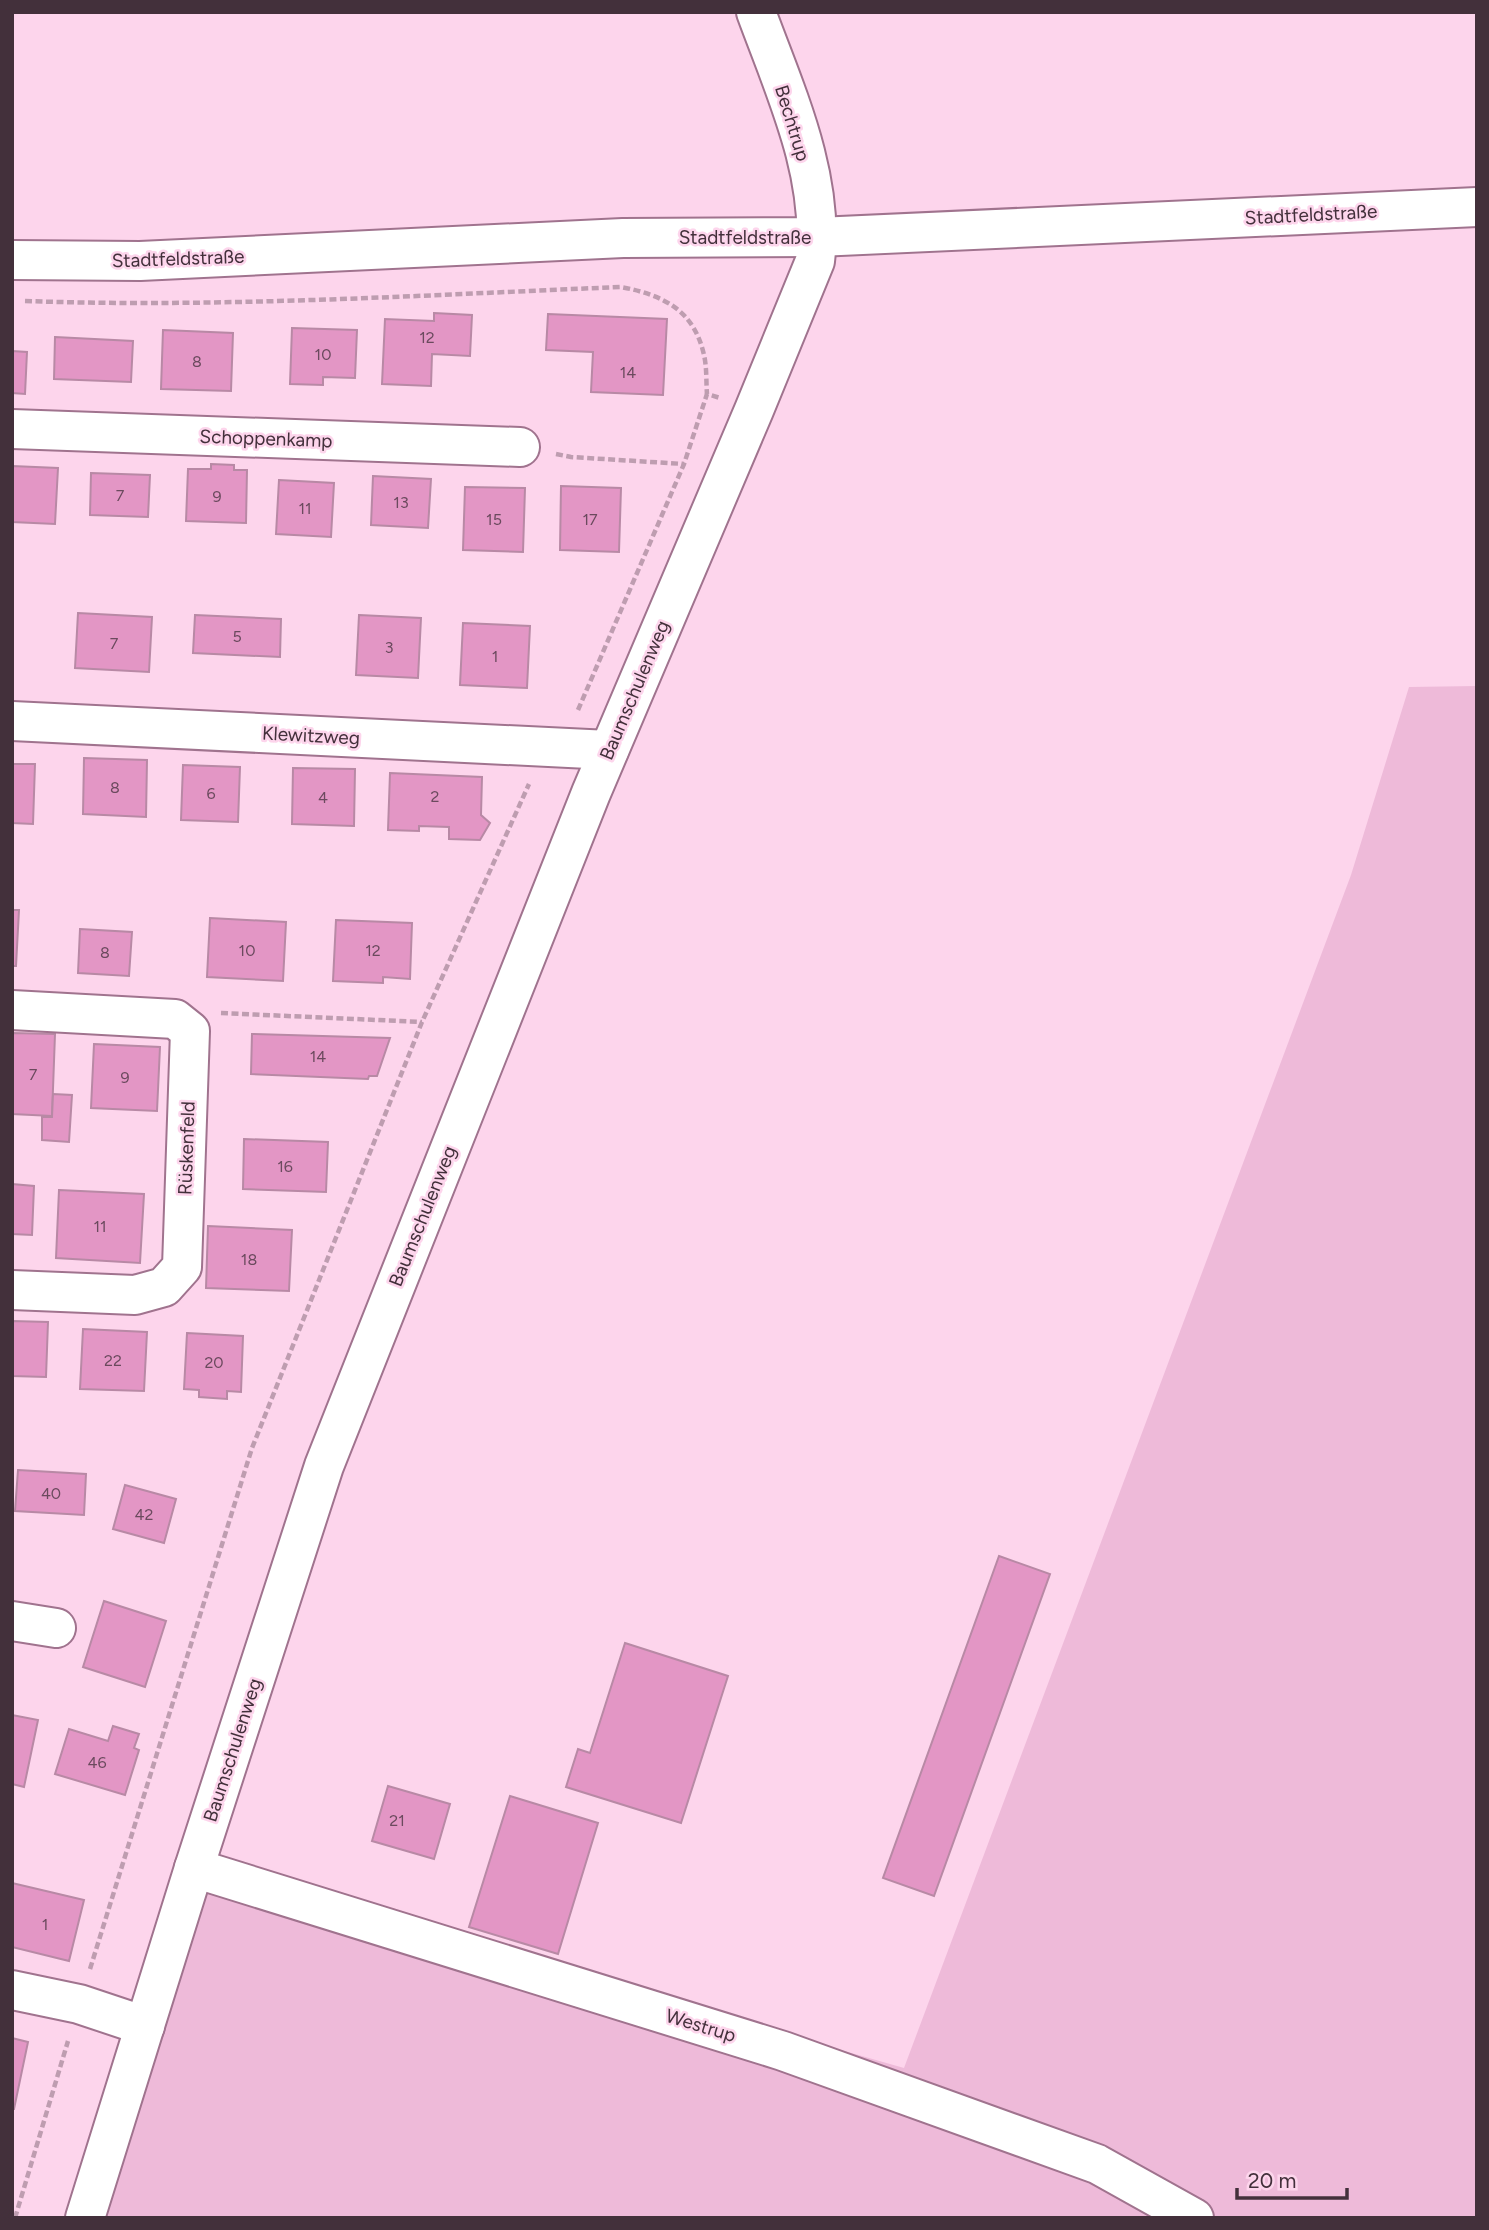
<svg xmlns="http://www.w3.org/2000/svg" width="1489" height="2230" font-family="Figtree,sans-serif">
<rect width="100%" height="100%" fill="#fdd5ec"/>
<polygon fill="#eebad9" points="1477,686 1477,2218 104,2218 206,1869 904,2068 1351,875 1409,687"/>
<g fill="#e396c5" stroke="#b889a5" stroke-width="2">
<polygon points="434,313 472,315 470,356 432,354 431,386 382,384 385,319 434,321"/>
<polygon points="548,314 667,319 663,395 591,392 593,352 546,350"/>
<polygon points="292,328 357,330 355,378 323,377 323,385 290,384"/>
<polygon points="163,330 233,333 231,391 161,389"/>
<polygon points="55,337 133,341 131,382 54,379"/>
<polygon points="12,351 27,352 25,394 12,393"/>
<polygon points="211,464 234,465 234,470 247,470 246,523 186,521 188,469 211,469"/>
<polygon points="12,466 58,468 55,524 12,522"/>
<polygon points="91,473 150,475 148,517 90,515"/>
<polygon points="373,476 431,479 428,528 371,525"/>
<polygon points="279,480 334,483 331,537 276,534"/>
<polygon points="561,486 621,488 619,552 560,550"/>
<polygon points="465,487 525,488 523,552 463,550"/>
<polygon points="78,613 152,617 149,672 75,668"/>
<polygon points="195,615 281,619 280,657 193,653"/>
<polygon points="359,615 421,618 418,678 356,675"/>
<polygon points="463,623 530,626 527,688 460,685"/>
<polygon points="84,758 147,760 146,817 83,814"/>
<polygon points="12,764 35,764 33,824 12,823"/>
<polygon points="183,765 240,767 238,822 181,820"/>
<polygon points="293,768 355,769 354,826 292,824"/>
<polygon points="390,773 482,777 481,815 490,823 480,840 449,839 449,827 419,826 419,831 388,830"/>
<polygon points="12,910 19,910 16,966 12,966"/>
<polygon points="210,918 286,922 283,981 207,977"/>
<polygon points="336,920 412,923 410,979 383,977 383,983 333,981"/>
<polygon points="80,929 132,932 129,976 78,973"/>
<polygon points="12,1033 55,1034 52,1116 12,1114"/>
<polygon points="252,1034 390,1038 377,1076 369,1076 368,1079 251,1074"/>
<polygon points="94,1044 160,1047 157,1111 91,1108"/>
<polygon points="53,1094 72,1095 69,1142 42,1140 42,1117 52,1117"/>
<polygon points="244,1139 328,1142 326,1192 243,1189"/>
<polygon points="12,1184 34,1186 32,1235 12,1234"/>
<polygon points="59,1190 144,1194 140,1263 56,1258"/>
<polygon points="208,1226 292,1230 289,1291 206,1288"/>
<polygon points="12,1321 48,1322 46,1377 12,1376"/>
<polygon points="83,1329 147,1332 144,1391 80,1389"/>
<polygon points="187,1333 243,1336 241,1392 227,1391 227,1399 199,1397 199,1390 184,1389"/>
<polygon points="18,1470 86,1474 84,1515 15,1511"/>
<polygon points="125,1485 176,1499 164,1543 113,1529"/>
<polygon points="999,1556 1050,1574 934,1896 883,1878"/>
<polygon points="104,1601 166,1621 145,1687 83,1667"/>
<polygon points="625,1643 728,1676 681,1823 566,1787 578,1749 590,1753"/>
<polygon points="12,1715 38,1720 24,1787 12,1784"/>
<polygon points="113,1726 139,1734 134,1748 139,1750 125,1795 55,1774 69,1729 108,1741"/>
<polygon points="388,1786 450,1804 434,1859 372,1841"/>
<polygon points="510,1796 598,1823 558,1954 469,1927"/>
<polygon points="12,1883 84,1900 69,1961 12,1947"/>
<polygon points="12,2038 28,2042 14,2109 12,2109"/>
</g>
<g fill="none" stroke-linecap="round" stroke-linejoin="round">
<g stroke="#a0738e" stroke-width="42">
<g id="minor">
<polyline points="12,260 140,261 623,238 818,237 1477,207"/>
<polyline points="12,429 520,447"/>
<polyline points="12,721 609,750"/>
<polyline points="12,1010 175,1019 190,1031 182,1267 164,1287 135,1295 12,1290"/>
<polyline points="12,1621 56,1628"/>
<polyline points="194,1868 783,2051 1097,2164 1194,2218"/>
<polyline points="12,1990 79,2004 145,2026"/>
<path d="M85,2218L194,1868L324,1466L591,793L754,410L815,261C825,176 785,91 756,12"/>
</g>
</g>
<g stroke="#be9db0" stroke-width="4.5" stroke-dasharray="7 3.5" stroke-linecap="butt">
<path d="M25,301C224,308 423,295 621,287C663,295 694,310 704,355C707,368 706,382 707,394"/>
<polyline points="556,454 571,457 684,464"/>
<polyline points="578,710 684,464 707,394 720,398"/>
<polyline points="221,1013 422,1022"/>
<polyline points="90,1969 252,1448 422,1022 529,784"/>
<polyline points="15,2218 68,2041"/>
</g>
<use href="#minor" stroke="#fff" stroke-width="38"/>
</g>
<g text-anchor="middle" stroke-width="5" stroke-linejoin="round" paint-order="stroke">
<g font-size="16" fill="#6b4a5e">
<text x="427" y="343">12</text>
<text x="323" y="360">10</text>
<text x="197" y="367">8</text>
<text x="628" y="378">14</text>
<text x="120" y="501">7</text>
<text x="217" y="502">9</text>
<text x="401" y="508">13</text>
<text x="305" y="514">11</text>
<text x="494" y="525">15</text>
<text x="590" y="525">17</text>
<text x="237" y="642">5</text>
<text x="114" y="649">7</text>
<text x="389" y="653">3</text>
<text x="495" y="662">1</text>
<text x="115" y="793">8</text>
<text x="211" y="799">6</text>
<text x="435" y="802">2</text>
<text x="323" y="803">4</text>
<text x="247" y="956">10</text>
<text x="373" y="956">12</text>
<text x="105" y="958">8</text>
<text x="318" y="1062">14</text>
<text x="33" y="1080">7</text>
<text x="125" y="1083">9</text>
<text x="285" y="1172">16</text>
<text x="100" y="1232">11</text>
<text x="249" y="1265">18</text>
<text x="113" y="1366">22</text>
<text x="214" y="1368">20</text>
<text x="51" y="1499">40</text>
<text x="144" y="1520">42</text>
<text x="97" y="1768">46</text>
<text x="397" y="1826">21</text>
<text x="45" y="1930">1</text>
</g>
<g font-size="19" fill="#43303b" stroke="#fdd5ec">
<text transform="translate(793 123) rotate(73)" y="7">Bechtrup</text>
<text transform="translate(1311 214) rotate(-3)" y="7">Stadtfeldstraße</text>
<text x="745" y="244">Stadtfeldstraße</text>
<text transform="translate(178 258) rotate(-2)" y="7">Stadtfeldstraße</text>
<text transform="translate(266 438) rotate(2)" y="7">Schoppenkamp</text>
<text transform="translate(634 690) rotate(-67)" y="7">Baumschulenweg</text>
<text transform="translate(311 735) rotate(3)" y="7">Klewitzweg</text>
<text transform="translate(186 1148) rotate(-88)" y="7">Rüskenfeld</text>
<text transform="translate(422 1216) rotate(-68)" y="7">Baumschulenweg</text>
<text transform="translate(232 1750) rotate(-72)" y="7">Baumschulenweg</text>
<text transform="translate(701 2025) rotate(17)" y="7">Westrup</text>
</g>
</g>
<rect width="1489" height="2230" fill="none" stroke="#43303b" stroke-width="28"/>
<path d="M1237 2188v10h110v-10" fill="none" stroke="#43303b" stroke-width="3.5"/>
<text x="1248" y="2188" font-size="21" fill="#43303b" stroke="#fdd5ec" stroke-width="5" paint-order="stroke">20 m</text>
</svg>
